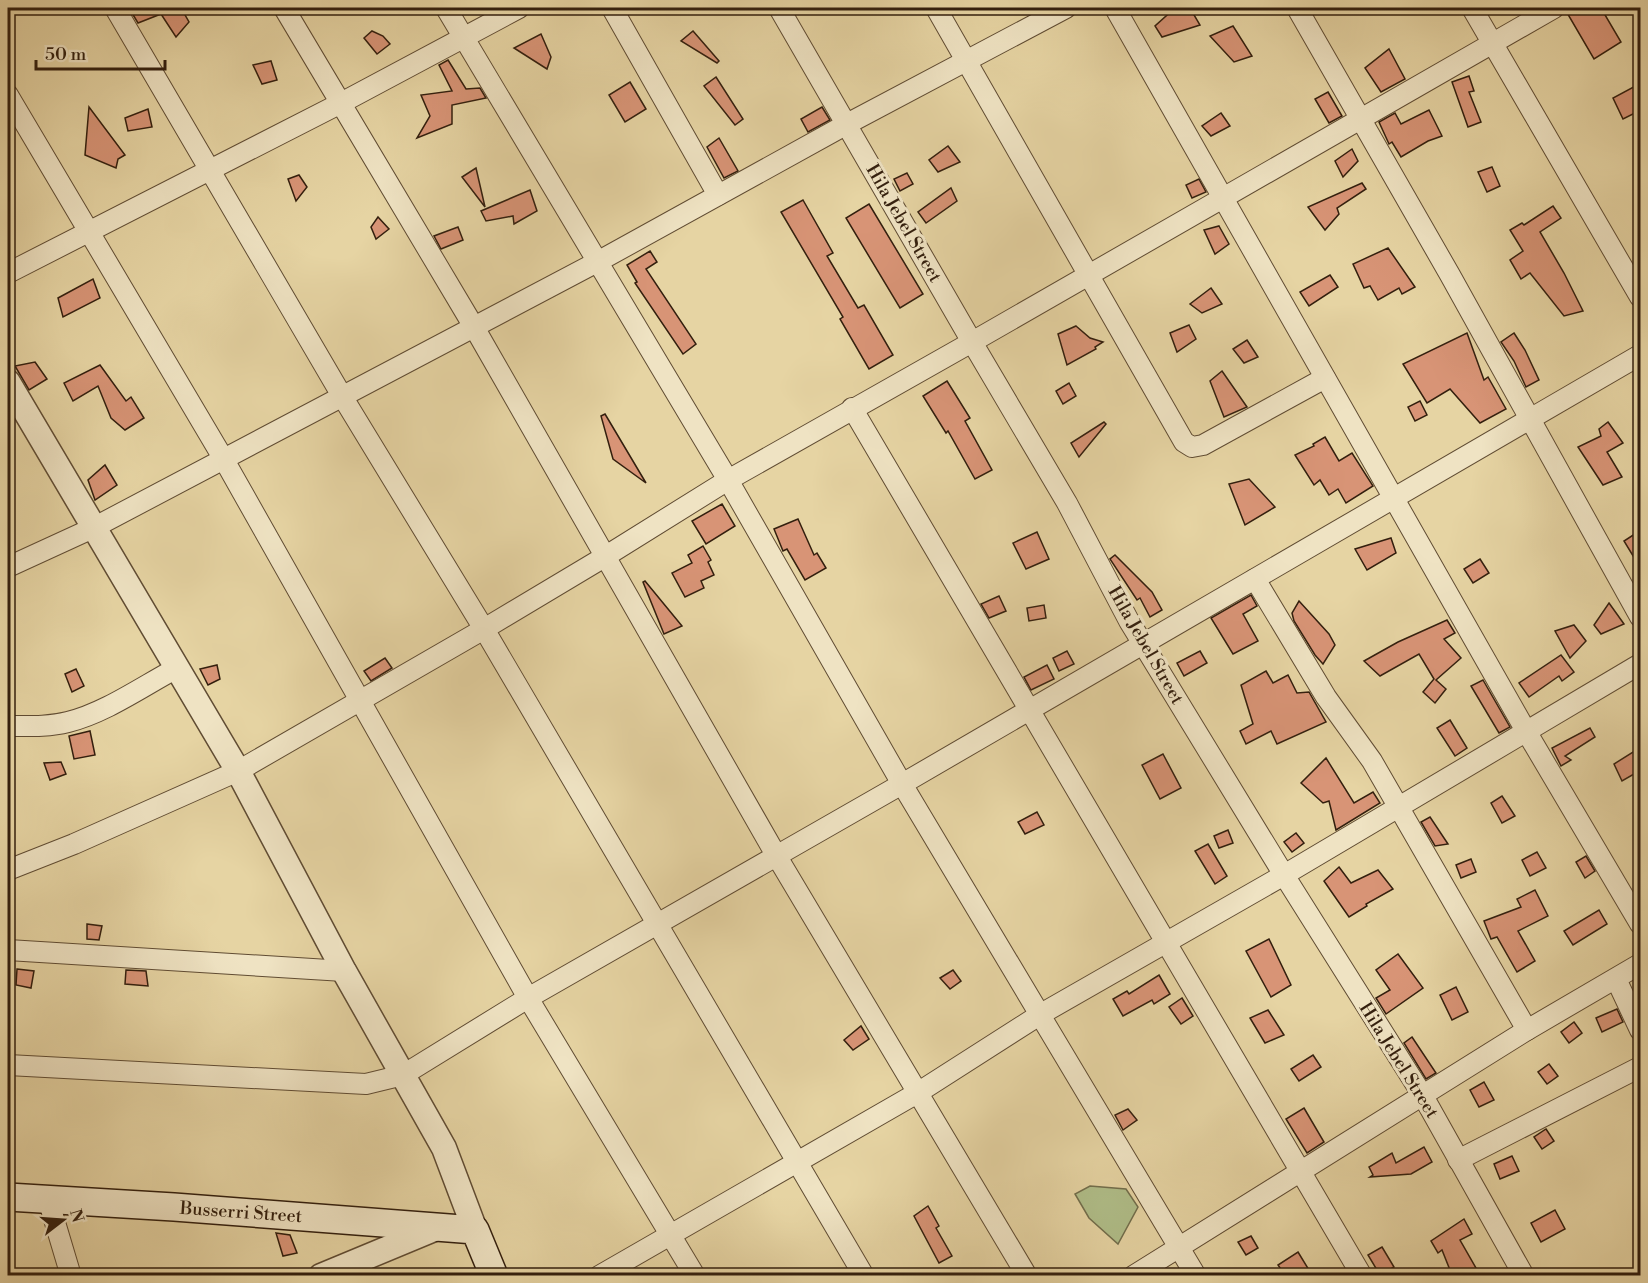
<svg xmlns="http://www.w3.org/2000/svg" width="1648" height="1283" font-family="'Libre Bodoni',serif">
<rect width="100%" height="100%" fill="#e6d4a3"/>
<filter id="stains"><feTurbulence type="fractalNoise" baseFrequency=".00333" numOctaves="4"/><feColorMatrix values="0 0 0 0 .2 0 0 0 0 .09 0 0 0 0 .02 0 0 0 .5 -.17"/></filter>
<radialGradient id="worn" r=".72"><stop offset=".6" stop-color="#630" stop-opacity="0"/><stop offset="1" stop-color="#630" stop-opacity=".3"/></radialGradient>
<polygon fill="#b0be89" stroke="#726e4c" stroke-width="1.5" points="1090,1186 1126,1189 1138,1207 1118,1244 1089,1218 1075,1194"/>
<g fill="#d89476" stroke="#331f0e" stroke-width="1.5">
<polygon points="129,8 181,8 189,22 176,37 161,14 138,23"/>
<polygon points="1175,8 1190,8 1200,25 1162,37 1155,26"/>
<polygon points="1581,8 1601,8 1621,42 1594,59 1566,11"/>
<polygon points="1233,26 1252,56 1234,62 1210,36"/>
<polygon points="372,31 383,36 390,44 377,54 364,38"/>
<polygon points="693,31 719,61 717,63 681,41"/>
<polygon points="541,34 551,57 547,69 514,48"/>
<polygon points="1389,49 1405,79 1381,92 1365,68"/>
<polygon points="448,60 466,89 480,88 486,98 452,105 452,124 417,138 430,116 421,95 452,91 439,65"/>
<polygon points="271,61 277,80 262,84 253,65"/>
<polygon points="1469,76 1474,91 1469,92 1481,122 1468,127 1452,82"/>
<polygon points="716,77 743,119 735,125 704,86"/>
<polygon points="630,82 646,109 625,122 609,95"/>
<polygon points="1641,83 1641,110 1623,119 1613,98"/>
<polygon points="1328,92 1342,116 1329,123 1315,99"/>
<polygon points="89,107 125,155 118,159 116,168 85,155"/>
<polygon points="822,107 830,120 808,132 801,119"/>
<polygon points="148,109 152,127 128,131 125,118"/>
<polygon points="1429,110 1442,136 1428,141 1401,157 1392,142 1389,144 1379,122 1395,113 1401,124"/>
<polygon points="1221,113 1230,126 1211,136 1202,126"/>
<polygon points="719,138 738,171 724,178 707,147"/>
<polygon points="948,146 960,162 938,172 929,160"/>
<polygon points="1352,149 1358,161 1343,177 1335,161"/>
<polygon points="1492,167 1500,186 1487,192 1478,172"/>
<polygon points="476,168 485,207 462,177"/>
<polygon points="907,173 913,184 900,191 894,179"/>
<polygon points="299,175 307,187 296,201 288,179"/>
<polygon points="1199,179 1206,192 1192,198 1186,185"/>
<polygon points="1362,183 1366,189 1337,208 1339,214 1325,230 1308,207"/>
<polygon points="951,188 957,201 926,223 918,212"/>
<polygon points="530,190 537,211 514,224 513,216 486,221 481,211"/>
<polygon points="803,200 833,253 827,256 858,308 864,305 893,355 869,369 840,319 843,317 781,212"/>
<polygon points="869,204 923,294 900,308 846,218"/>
<polygon points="1553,206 1561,218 1540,232 1564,273 1583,311 1564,316 1530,273 1521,279 1510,260 1523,251 1510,230 1522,223 1524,225"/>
<polygon points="378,217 389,229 376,239 371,227"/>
<polygon points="1219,226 1229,244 1215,254 1204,230"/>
<polygon points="458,227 463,240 441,249 434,236"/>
<polygon points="1388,248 1415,287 1402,294 1399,288 1378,300 1370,286 1364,288 1353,264"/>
<polygon points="650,251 657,262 646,269 696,344 683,354 635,283 637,282 627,265"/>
<polygon points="1330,275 1338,287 1309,306 1300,292"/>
<polygon points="93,279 100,298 63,317 58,298"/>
<polygon points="1211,288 1222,304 1202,313 1190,304"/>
<polygon points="1189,325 1196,339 1177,352 1170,333"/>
<polygon points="1076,326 1090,338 1103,342 1095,347 1096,349 1067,365 1058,334"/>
<polygon points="1467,333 1484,380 1488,377 1506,409 1480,423 1450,389 1427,403 1403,364"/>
<polygon points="1514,333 1525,350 1539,380 1526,387 1514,361 1501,342"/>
<polygon points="1247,340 1258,357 1244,363 1233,349"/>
<polygon points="35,362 47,379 29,390 15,366"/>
<polygon points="100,365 126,401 131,397 144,418 125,430 111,418 98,386 73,401 64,383"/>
<polygon points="1222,371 1247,407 1224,417 1210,381"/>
<polygon points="947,381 970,418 965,421 992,470 975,479 948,431 946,433 923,396"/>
<polygon points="1069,383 1076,396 1063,404 1056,391"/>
<polygon points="1420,401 1427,415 1415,421 1408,407"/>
<polygon points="605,414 646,483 613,459 601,416"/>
<polygon points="1104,422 1106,424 1079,457 1071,443"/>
<polygon points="1608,422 1623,443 1607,452 1622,477 1603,485 1578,447 1601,436 1599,429"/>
<polygon points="1325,437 1339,461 1352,453 1373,486 1346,503 1338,489 1329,495 1320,480 1314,485 1295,455 1314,446 1313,444"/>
<polygon points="105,465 117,485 95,500 88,480"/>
<polygon points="1249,479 1275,507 1245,525 1229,484"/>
<polygon points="722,504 735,526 706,544 692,521"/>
<polygon points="798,519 814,555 817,553 826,568 805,580 787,549 783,551 774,529"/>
<polygon points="1641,530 1641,569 1624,541"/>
<polygon points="1037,532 1049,559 1026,569 1013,543"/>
<polygon points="1391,538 1396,553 1367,570 1355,549"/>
<polygon points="703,546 711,560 708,562 714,575 701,581 704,588 685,597 672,573 692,563 688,555"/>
<polygon points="1115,555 1152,592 1162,610 1150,617 1140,598 1137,600 1110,559"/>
<polygon points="1480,559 1489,573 1473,583 1464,569"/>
<polygon points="645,581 682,626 664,634 643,582"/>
<polygon points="1251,595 1257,606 1243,614 1258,641 1233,654 1211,618"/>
<polygon points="999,596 1006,611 989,618 981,604"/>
<polygon points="1299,601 1329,634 1335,645 1323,664 1315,655 1294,621 1292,613"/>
<polygon points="1609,603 1624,624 1601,634 1594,625"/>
<polygon points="1044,605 1046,618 1029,621 1027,608"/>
<polygon points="1447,620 1455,633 1444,639 1461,658 1436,680 1446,689 1435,703 1423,692 1434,679 1419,654 1380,676 1364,661 1398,642"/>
<polygon points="1574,625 1586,641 1570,658 1555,631"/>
<polygon points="1067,651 1074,664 1059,671 1053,658"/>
<polygon points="1200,651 1207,663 1184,676 1177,663"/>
<polygon points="1561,655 1574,672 1562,681 1559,676 1529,697 1519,683"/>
<polygon points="385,658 392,668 371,681 364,671"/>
<polygon points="217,665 220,679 208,685 200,669"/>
<polygon points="1047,665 1054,679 1031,690 1024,677"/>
<polygon points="76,669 84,686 72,692 65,674"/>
<polygon points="1266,671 1273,683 1288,675 1297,693 1309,692 1326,722 1277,744 1271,731 1246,744 1240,731 1253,724 1241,685"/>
<polygon points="1483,680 1510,727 1499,733 1471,686"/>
<polygon points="1450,720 1467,748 1455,756 1437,728"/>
<polygon points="1590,728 1595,737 1565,756 1571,760 1561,766 1552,748"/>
<polygon points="90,731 95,755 74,759 69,736"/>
<polygon points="1633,752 1641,766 1641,770 1622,781 1614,764"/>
<polygon points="1163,754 1181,788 1160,799 1142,765"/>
<polygon points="1326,758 1354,803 1373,792 1380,803 1336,830 1329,801 1323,803 1301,783"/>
<polygon points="61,762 66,774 50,780 44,763"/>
<polygon points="1502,796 1515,816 1502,823 1491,803"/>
<polygon points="1037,812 1044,825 1025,834 1018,822"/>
<polygon points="1430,817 1448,844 1435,846 1421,822"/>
<polygon points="1228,830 1233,843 1219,848 1214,836"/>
<polygon points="1296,833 1304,843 1292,852 1284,842"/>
<polygon points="1208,844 1227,876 1215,884 1195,851"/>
<polygon points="1537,852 1546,868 1530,876 1522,860"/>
<polygon points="1586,856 1595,871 1585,878 1576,862"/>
<polygon points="1471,859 1476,872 1461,878 1456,865"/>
<polygon points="1339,867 1351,883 1378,870 1393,889 1366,904 1367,906 1349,917 1324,881"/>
<polygon points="1535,890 1548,916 1518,931 1535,961 1517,972 1497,937 1491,939 1484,921 1521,907 1517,899"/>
<polygon points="1599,910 1607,924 1573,945 1564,931"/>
<polygon points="87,924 102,926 99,940 87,939"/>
<polygon points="1269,939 1291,985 1271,997 1246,951"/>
<polygon points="1398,954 1423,988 1386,1014 1376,998 1390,990 1376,970"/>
<polygon points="17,969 34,971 31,988 16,985"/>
<polygon points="126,970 146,971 148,986 125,984"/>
<polygon points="953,970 961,981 950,989 940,978"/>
<polygon points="1159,975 1170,994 1154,1004 1152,1000 1123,1016 1113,999 1127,991 1129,994"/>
<polygon points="1456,987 1468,1012 1452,1020 1440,995"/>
<polygon points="1182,998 1193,1016 1181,1024 1169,1007"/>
<polygon points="1617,1009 1623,1022 1602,1032 1596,1018"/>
<polygon points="1268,1010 1284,1035 1265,1043 1250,1018"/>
<polygon points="1574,1022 1582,1033 1569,1043 1561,1032"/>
<polygon points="861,1026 869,1039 853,1050 844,1040"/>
<polygon points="1412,1037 1436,1073 1426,1079 1404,1043"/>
<polygon points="1313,1055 1321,1067 1299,1081 1291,1069"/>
<polygon points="1549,1064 1558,1076 1547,1084 1538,1072"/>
<polygon points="1484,1082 1494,1100 1479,1107 1470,1090"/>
<polygon points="1304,1108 1324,1142 1307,1153 1286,1119"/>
<polygon points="1128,1109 1137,1120 1123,1130 1115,1115"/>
<polygon points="1546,1129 1554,1141 1542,1149 1534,1137"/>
<polygon points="1424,1147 1432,1162 1411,1174 1370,1177 1373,1175 1369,1167 1392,1153 1396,1163"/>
<polygon points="1512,1156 1519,1171 1500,1179 1494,1164"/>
<polygon points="928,1206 939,1226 936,1228 952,1256 939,1263 914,1216"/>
<polygon points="1555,1210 1565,1229 1541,1242 1531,1223"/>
<polygon points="1464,1219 1472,1234 1460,1240 1480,1275 1457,1275 1453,1269 1450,1270 1442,1250 1438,1253 1431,1241"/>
<polygon points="276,1233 290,1235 297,1253 283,1256"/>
<polygon points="1251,1236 1258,1248 1246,1255 1238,1242"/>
<polygon points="1382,1247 1394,1267 1380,1275 1368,1255"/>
<polygon points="1298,1252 1312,1275 1285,1275 1278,1265"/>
</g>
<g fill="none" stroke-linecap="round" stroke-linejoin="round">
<g stroke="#604c33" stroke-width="22">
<g id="minor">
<polyline points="115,8 342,396 484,629 864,1276"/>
<polyline points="284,8 474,327 776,855 1027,1276"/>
<polyline points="446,8 728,480 902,784 1196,1276"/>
<polyline points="612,8 718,195"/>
<polyline points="779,8 972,342 1067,503 1129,621 1284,875 1423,1096 1524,1276"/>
<polyline points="936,8 1184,442 1192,447 1203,445 1325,378"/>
<polyline points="1115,8 1526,731 1640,924"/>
<polyline points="1297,8 1450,275 1640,617"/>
<polyline points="1472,8 1640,297"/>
<polyline points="8,95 223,458 528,998 695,1276"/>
<polyline points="8,273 341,103 519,8"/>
<polyline points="852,408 1362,1276"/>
<polyline points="8,567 93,528 599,261 847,124 1066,8"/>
<polyline points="1255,579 1326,697 1372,761 1527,1030"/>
<path d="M8,726C28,726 48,727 68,722C105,713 143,686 177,668"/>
<polyline points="8,870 74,844 238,771 484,629 606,556 728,480 972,342 1554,8"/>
<polyline points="8,950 344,971"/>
<polyline points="1616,979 1640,1030"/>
<polyline points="8,1065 366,1084 403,1075 528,998 902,784 1640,355"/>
<polyline points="1458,1160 1640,1067"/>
<polyline points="48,1199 71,1276"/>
<polyline points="599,1276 919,1092 1041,1014 1284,875 1640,664"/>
<polyline points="1133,1276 1527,1030 1640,964"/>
</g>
</g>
<g stroke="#604c33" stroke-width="27">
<g id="tertiary">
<polyline points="8,382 238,771 344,971 444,1148 475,1230"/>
<polyline points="321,1276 439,1227"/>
</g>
</g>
<g stroke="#331f0e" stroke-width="30">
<polyline id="secondary" points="8,1197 174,1207 475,1230 494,1276"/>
</g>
<use href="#minor" stroke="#efe3c3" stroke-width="20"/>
<use href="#tertiary" stroke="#efe3c3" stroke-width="24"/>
<use href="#secondary" stroke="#efe3c3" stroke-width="27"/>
</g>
<g text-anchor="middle" stroke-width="6" stroke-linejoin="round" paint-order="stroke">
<g font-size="18" fill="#331f0e" stroke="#efe3c3">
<text transform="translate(904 223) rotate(60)" y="6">Hila Jebel Street</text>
<text transform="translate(1146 645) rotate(60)" y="6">Hila Jebel Street</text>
<text transform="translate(1399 1060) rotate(58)" y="6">Hila Jebel Street</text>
<text transform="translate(241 1212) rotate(4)" y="6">Busserri Street</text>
</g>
</g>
<rect width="1648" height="1283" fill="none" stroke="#e6d4a3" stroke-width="30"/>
<rect x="9" y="9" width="1630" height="1265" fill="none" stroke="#331f0e" stroke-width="3"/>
<rect x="15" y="15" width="1618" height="1253" fill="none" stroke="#331f0e" stroke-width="1.5"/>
<g transform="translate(63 1220) rotate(73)" stroke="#efe3c3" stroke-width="4.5" paint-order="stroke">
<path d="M0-4.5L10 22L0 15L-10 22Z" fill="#331f0e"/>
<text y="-9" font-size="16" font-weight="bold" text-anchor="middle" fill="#331f0e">N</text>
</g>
<path d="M36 60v9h129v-9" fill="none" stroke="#331f0e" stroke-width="3"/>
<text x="45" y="60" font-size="18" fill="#331f0e" stroke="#efe3c3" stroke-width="4.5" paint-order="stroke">50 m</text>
<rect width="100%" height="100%" filter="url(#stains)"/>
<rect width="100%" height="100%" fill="url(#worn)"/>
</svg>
